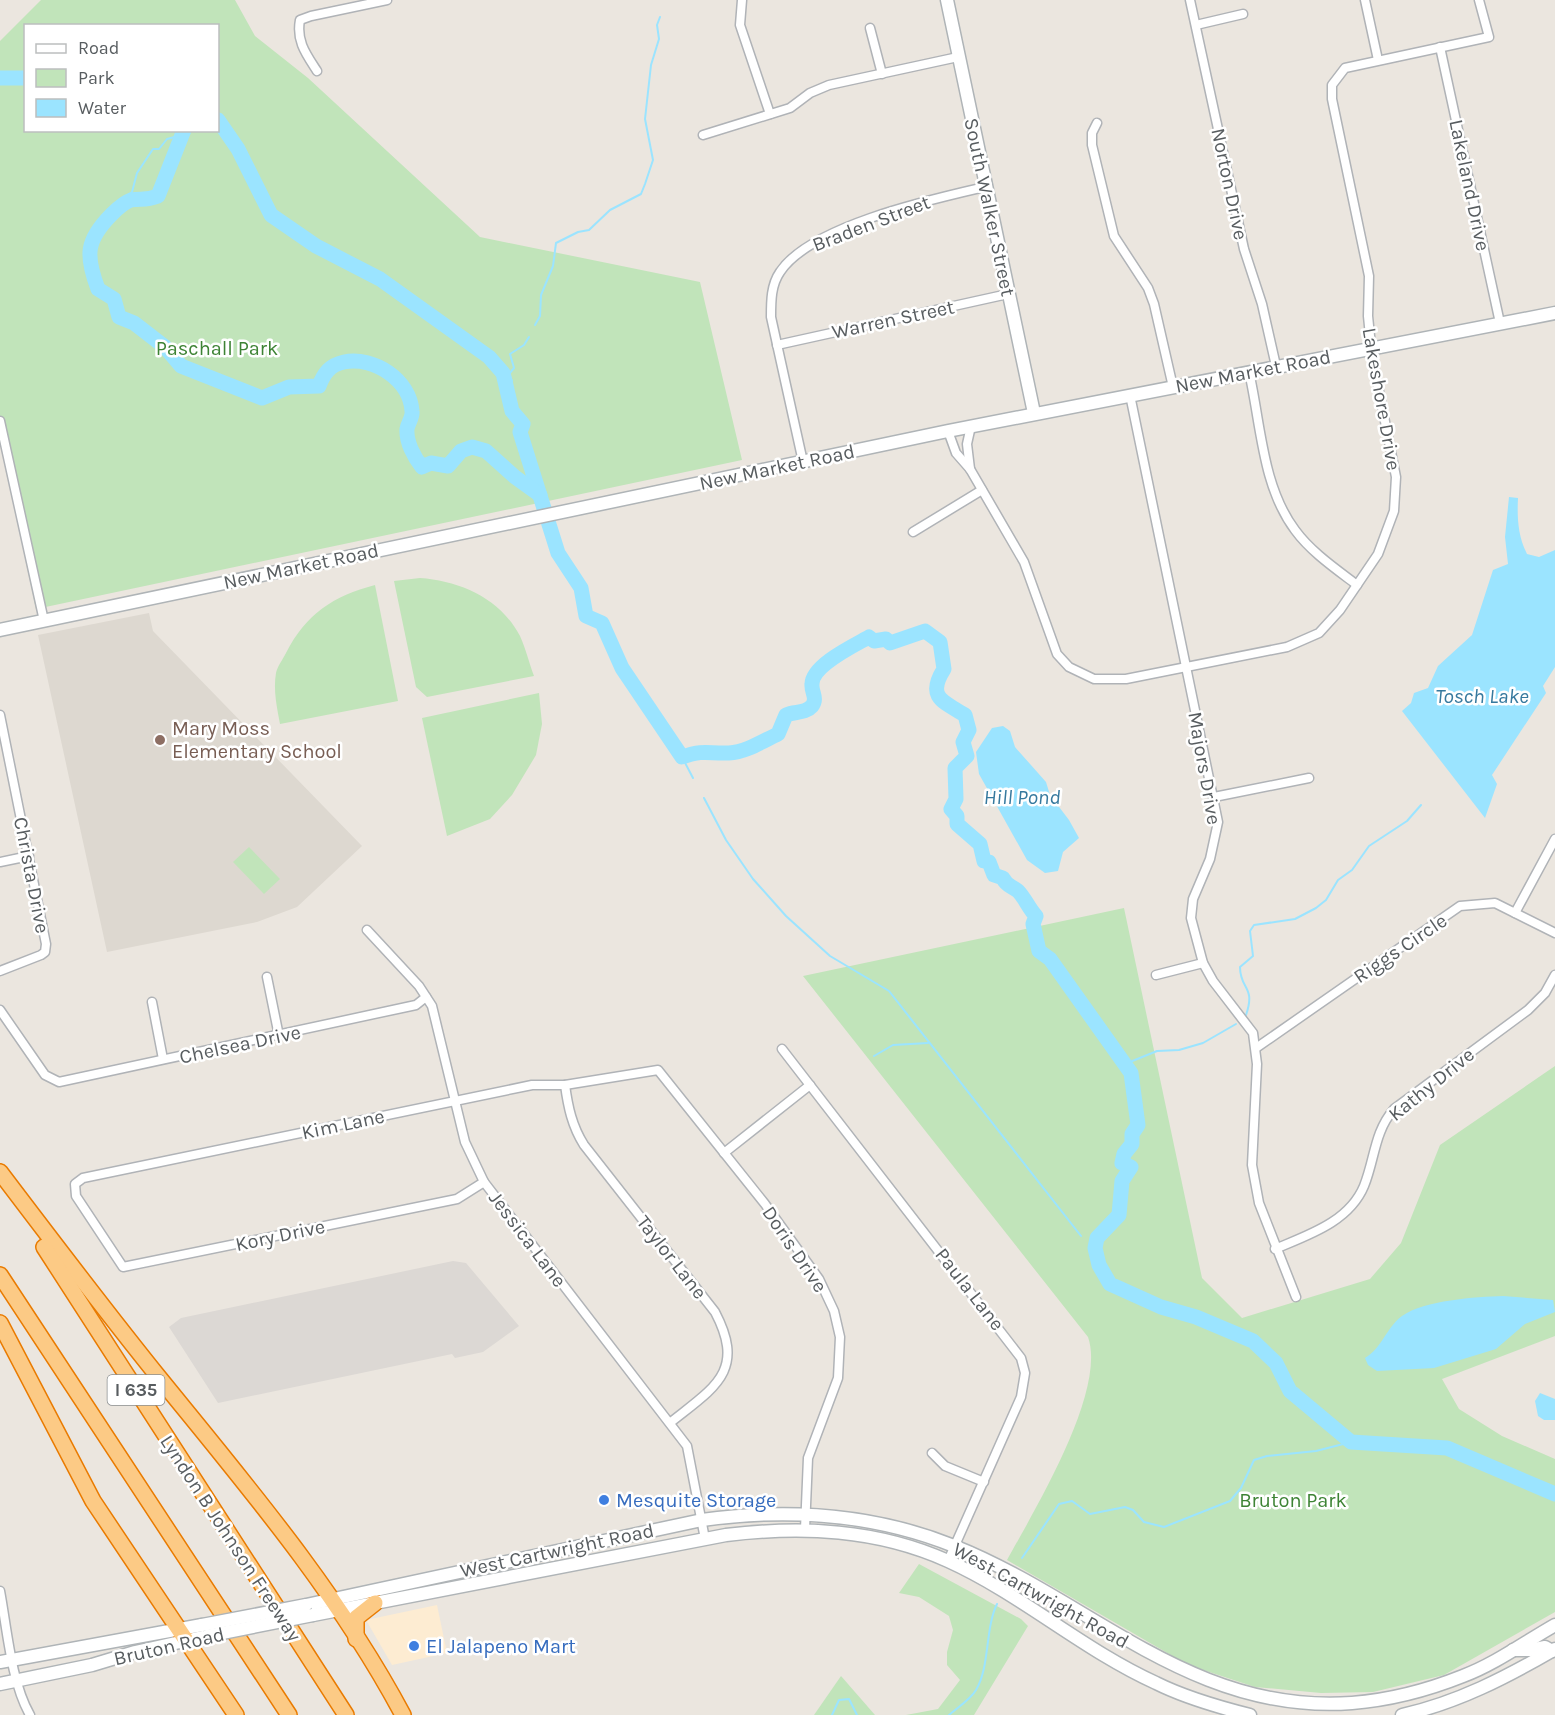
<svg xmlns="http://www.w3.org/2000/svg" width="1555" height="1715" font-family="Karla,sans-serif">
<rect width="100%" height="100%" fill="#ebe6df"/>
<polygon fill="#fdecd2" points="437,1605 447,1653 392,1665 366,1620"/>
<polygon fill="#dcd8d4" points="453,1261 466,1263 519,1326 483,1352 455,1358 452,1354 218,1403 169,1327 181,1318"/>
<polygon fill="#ddd8d0" points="149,613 153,631 362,846 297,907 257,922 107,952 38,635"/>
<g fill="#c1e4ba" fill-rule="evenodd">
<path d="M41,0H235L255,36L308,78L480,237L700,282L742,460L36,609L0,440V41ZM26,26H218V130H26Z"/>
<path d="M420,578C460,581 500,598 520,636C526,649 529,663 534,676L427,697L416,687L394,581Z"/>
<path d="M375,585L398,701L280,724C277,708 273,690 276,673C277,667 283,659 286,653C306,614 333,596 375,585Z"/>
<polygon points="539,693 542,724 536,755 512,795 490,819 447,836 422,718"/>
<polygon points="249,847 280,879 264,894 233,862"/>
<path d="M1124,908L1202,1278L1242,1318L1370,1279L1401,1243L1440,1145L1555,1066V1336L1442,1379L1459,1409L1502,1436L1555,1459V1612L1444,1675L1373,1692L1321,1693L1255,1687L1188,1665L1007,1560C1034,1511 1107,1391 1088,1337L803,976Z"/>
<polygon points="919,1564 1021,1619 1028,1626 974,1715 906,1715 938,1709 960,1680 947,1665 947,1652 953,1630 949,1616 919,1597 899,1593"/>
<polygon points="841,1676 875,1715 814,1715"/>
</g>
<g fill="#9be4ff">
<path d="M1509,497L1518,498C1517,518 1518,536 1527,554L1539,557L1555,550V667L1543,686L1546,693L1492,775L1497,784L1485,818L1402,711L1411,703L1414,693L1428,688L1438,666L1472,635L1493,570L1508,564L1505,537Z"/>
<polygon points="1003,726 1010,731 1015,747 1046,782 1050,795 1069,820 1079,838 1063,852 1058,871 1045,873 1027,860 979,774 976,752 992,728"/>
<path d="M1503,1296L1553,1300L1555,1312L1525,1324L1496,1349L1434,1368L1377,1371L1368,1365L1365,1358C1382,1348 1386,1328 1402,1316C1425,1300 1475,1297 1503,1296Z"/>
<polygon points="1540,1393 1555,1399 1555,1420 1544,1420 1538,1416 1535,1401"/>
</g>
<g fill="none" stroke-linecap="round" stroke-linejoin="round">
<g stroke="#9be4ff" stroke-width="2">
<polyline points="121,206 125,197 132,192 137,173 153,149 159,149 167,139 182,135"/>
<polyline points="535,325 540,316 541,295 553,266 556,243 578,232 589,230 610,210 641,194 645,184 653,160 645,119 651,65 659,39 657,25 660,17"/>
<polyline points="507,388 512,381 509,374 514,368 510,354 524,345 529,337"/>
<polyline points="682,757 693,778"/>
<polyline points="704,798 726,840 753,879 786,916 830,956 889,991 1081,1236"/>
<path d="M1246,1015C1256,986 1240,990 1240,967L1253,956L1250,931L1254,925L1295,919L1316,908L1326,900L1338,880L1352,870L1369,846L1407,821L1421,805"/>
<polyline points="874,1056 893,1045 928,1043"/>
<polyline points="1125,1064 1157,1051 1179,1050 1203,1043 1236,1024"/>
<polyline points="1090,1243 1095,1248"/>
<polyline points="1022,1558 1059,1504 1072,1501 1090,1514 1125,1507 1133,1510 1144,1522 1164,1527 1230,1501 1241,1488 1254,1460 1267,1456 1316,1451 1351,1442"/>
<polyline points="832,1715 839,1700 849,1699 857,1715"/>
<path d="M949,1715C957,1708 971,1699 976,1690C990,1667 985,1628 997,1604"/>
</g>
<g stroke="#9be4ff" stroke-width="15">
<polyline points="0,78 26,78"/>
<path d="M218,120L238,149L271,215L316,246L380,279L489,357L503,373L512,411L523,424L520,432L558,553L581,588L586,616L602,623L622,668L682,757C706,749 708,754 729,753C746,752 763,741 778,734L786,715C795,711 805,714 812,706C818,698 811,692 812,684C812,665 855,645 869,637L874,641L886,639L890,643L925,631L940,642L944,669C927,696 941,701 965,715L969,730L963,742L967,756L955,768L956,799L951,809L957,816V824L980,844L984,861L989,862L994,875L1003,878C1006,886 1012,886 1018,891C1025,898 1029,909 1036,916L1033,924L1039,951L1050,959L1131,1073L1138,1125L1132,1134V1144L1124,1154L1122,1163L1131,1167L1122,1181L1119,1215L1097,1238L1095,1248L1099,1265L1110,1284L1161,1307L1196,1317L1253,1341L1276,1363L1290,1391L1351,1442L1447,1448L1555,1494"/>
<path d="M184,130L158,196C145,201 141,198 131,200C125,202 117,209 112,214C86,240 85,255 98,289L114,299L119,317L134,323L165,347L181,366L262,398L289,387L319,386C324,373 330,365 344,362C374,356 410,380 412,411C413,417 408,423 407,429C406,442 414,457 422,467L431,463L448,466L461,451L472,447L486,451L515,477L540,495"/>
</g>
<g stroke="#b0b3b7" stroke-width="11">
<g id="street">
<polyline points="742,0 740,25 770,114"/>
<polyline points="1190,0 1244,249 1262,304 1276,366"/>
<polyline points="1365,0 1378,60"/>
<polyline points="1196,25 1243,14"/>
<polyline points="870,28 882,74"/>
<polyline points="1440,47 1500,323"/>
<path d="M317,71C306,54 296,41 300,20L311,16L387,0"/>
<polyline points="1097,123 1092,133 1092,145 1114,236 1148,288 1154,304 1173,387"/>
<polyline points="703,135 790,108 810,93 829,85 958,57"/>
<polyline points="777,345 1008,294"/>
<path d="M1249,372C1261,424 1262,486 1295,530C1311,552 1336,569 1357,585"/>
<polyline points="1130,395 1218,822 1210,859 1193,899 1191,918 1203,963 1213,981 1253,1033 1257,1064 1252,1165 1259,1203 1296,1297"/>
<polyline points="0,421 44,621"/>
<polyline points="948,431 956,453 970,469 1024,562 1057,654 1069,667 1094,679 1126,679 1287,647 1319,633 1340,610 1378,554 1394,511 1396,477 1372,356 1368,316 1369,276 1332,99 1332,85 1345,68 1489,37 1479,0"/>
<path d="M803,462L771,317C771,301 771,285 780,272C810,226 933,199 985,187"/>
<polyline points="970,469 967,444 971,426"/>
<polyline points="913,532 982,490"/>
<polyline points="0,715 46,944 45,952 41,955 0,971"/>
<polyline points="1214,797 1309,778"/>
<polyline points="0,862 29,856"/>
<polyline points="1515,913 1555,839"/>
<polyline points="367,930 419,986 432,1006 465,1142 484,1182 687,1446 705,1539"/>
<polyline points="1156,975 1203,963"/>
<polyline points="267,977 279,1036"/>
<polyline points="152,1002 163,1059"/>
<polyline points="0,1010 45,1075 59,1082 416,1005 426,997"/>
<polyline points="1256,1048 1460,906 1495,903 1555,933"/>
<polyline points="782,1049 1021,1358 1025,1373 1021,1397 948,1561"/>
<path d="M565,1085C568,1107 572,1126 584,1145L715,1312C746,1371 715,1387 671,1422"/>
<polyline points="724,1153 810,1085"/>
<polyline points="484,1182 457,1199 123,1267 76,1196 75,1184 83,1178 532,1085 565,1085 658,1070 765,1204 819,1279 834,1311 840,1337 838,1378 808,1458 805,1529"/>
<path d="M1275,1249C1308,1235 1349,1222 1364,1186C1375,1159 1374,1132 1394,1109L1528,1010L1545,993L1555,975"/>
<polyline points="932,1453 945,1466 984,1482"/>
<path d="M0,1591C7,1628 11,1682 30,1715"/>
</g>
</g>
<g stroke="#afb4b7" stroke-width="15">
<g id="secondary">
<polyline points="947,0 1034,413"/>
<polyline points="0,630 948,431 1555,313"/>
<path d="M306,1605L702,1520C788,1508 872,1513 954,1546C1090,1600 1192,1715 1352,1703C1389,1700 1428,1690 1463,1676C1495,1664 1525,1642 1555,1625"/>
<path d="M313,1615L726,1535C802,1526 877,1529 948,1561C1021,1594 1083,1650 1156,1683C1186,1698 1218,1707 1250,1715"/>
<polyline points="1513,1650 1530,1650 1545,1647 1552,1651"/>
<polyline points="0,1662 202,1625"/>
<polyline points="0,1684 92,1665 135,1652 207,1636"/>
<path d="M1402,1715C1457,1703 1507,1677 1555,1649"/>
</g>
</g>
<g stroke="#e97b01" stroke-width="18">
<g id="highway">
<path d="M0,1172C53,1242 106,1312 161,1380C248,1487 338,1593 403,1715"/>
<polyline points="44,1247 346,1715"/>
<polyline points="0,1275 289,1715"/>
<polyline points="0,1323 93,1501 236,1715"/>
<polyline points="356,1639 356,1618 375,1603"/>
</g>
</g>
<use href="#street" stroke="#fff" stroke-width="8"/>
<use href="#secondary" stroke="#fff" stroke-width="12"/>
<use href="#highway" stroke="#fcca85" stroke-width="15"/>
<g stroke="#afb4b7" stroke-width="15" stroke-linecap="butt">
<g id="secondary-bridge">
<polyline points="202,1625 306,1605"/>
<polyline points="207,1636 313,1615"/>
</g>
</g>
<use href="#secondary-bridge" stroke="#fff" stroke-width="12"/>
</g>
<circle fill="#8d6e63" stroke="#fff" stroke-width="2" cx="160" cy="740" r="6"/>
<g fill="#3f7fe0" stroke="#fff" stroke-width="2">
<circle cx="604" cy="1500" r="6"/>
<circle cx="414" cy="1646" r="6"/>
</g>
<g text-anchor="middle" stroke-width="5" stroke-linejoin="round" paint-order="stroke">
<rect fill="#fff" stroke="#8a8e90" stroke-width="1.5" x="107.5" y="1375" width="57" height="30" rx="4.5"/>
<g font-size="18" font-weight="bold" fill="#585d60">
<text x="136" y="1396">I 635</text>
</g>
<g font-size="20" fill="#585d60" stroke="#fff">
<text transform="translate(1230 184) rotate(78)" y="7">Norton Drive</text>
<text transform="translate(1470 185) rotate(78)" y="7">Lakeland Drive</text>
<text transform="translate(990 207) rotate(78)" y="7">South Walker Street</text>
<text transform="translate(871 223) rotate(-21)" y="7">Braden Street</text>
<text transform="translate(893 319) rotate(-12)" y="7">Warren Street</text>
<text transform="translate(1253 371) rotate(-11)" y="7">New Market Road</text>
<text transform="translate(1382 399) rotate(80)" y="7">Lakeshore Drive</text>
<text transform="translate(777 467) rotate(-12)" y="7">New Market Road</text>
<text transform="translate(301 566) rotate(-12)" y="7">New Market Road</text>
<text transform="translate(1205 768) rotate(80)" y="7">Majors Drive</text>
<text transform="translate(32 875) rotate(79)" y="7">Christa Drive</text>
<text transform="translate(1400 948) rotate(-34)" y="7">Riggs Circle</text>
<text transform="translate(240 1044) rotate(-12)" y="7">Chelsea Drive</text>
<text transform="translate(1431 1084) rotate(-39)" y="7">Kathy Drive</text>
<text transform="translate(343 1124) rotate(-12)" y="7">Kim Lane</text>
<text transform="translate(280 1235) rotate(-12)" y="7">Kory Drive</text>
<text transform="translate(528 1239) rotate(53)" y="7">Jessica Lane</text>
<text transform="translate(795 1249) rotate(56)" y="7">Doris Drive</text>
<text transform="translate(672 1257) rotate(52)" y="7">Taylor Lane</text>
<text transform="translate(970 1289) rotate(52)" y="7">Paula Lane</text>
<text transform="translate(231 1538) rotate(57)" y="7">Lyndon B Johnson Freeway</text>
<text transform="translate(557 1550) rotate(-12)" y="7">West Cartwright Road</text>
<text transform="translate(1041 1595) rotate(29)" y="7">West Cartwright Road</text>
<text transform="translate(169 1646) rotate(-13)" y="7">Bruton Road</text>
</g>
<g font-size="20" fill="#3d8334" stroke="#fff">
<text x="217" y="355">Paschall Park</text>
<text x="1293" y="1507">Bruton Park</text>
</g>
<g font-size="20" fill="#785e54" stroke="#fff" text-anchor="start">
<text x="172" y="735">Mary Moss<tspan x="172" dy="23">Elementary School</tspan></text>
</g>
<g font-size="20" fill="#366cbe" stroke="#fff" text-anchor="start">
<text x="616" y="1507">Mesquite Storage</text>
<text x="426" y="1653">El Jalapeno Mart</text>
</g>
<g font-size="21" font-style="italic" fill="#36799e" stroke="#fff">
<text x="1482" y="703">Tosch Lake</text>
<text x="1022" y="804">Hill Pond</text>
</g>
</g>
<rect x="24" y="24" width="195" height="108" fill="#ffffff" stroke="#bcbebf" stroke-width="1.5"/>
<rect x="36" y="44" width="30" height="9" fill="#ffffff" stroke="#bcbebf" stroke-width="1.5"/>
<text x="78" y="54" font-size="18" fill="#585d60">Road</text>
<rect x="36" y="69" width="30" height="18" fill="#c1e4ba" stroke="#bcbebf" stroke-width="1.5"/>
<text x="78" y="84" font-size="18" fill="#585d60">Park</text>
<rect x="36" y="99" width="30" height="18" fill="#9be4ff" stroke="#bcbebf" stroke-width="1.5"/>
<text x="78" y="114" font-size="18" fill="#585d60">Water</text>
</svg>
